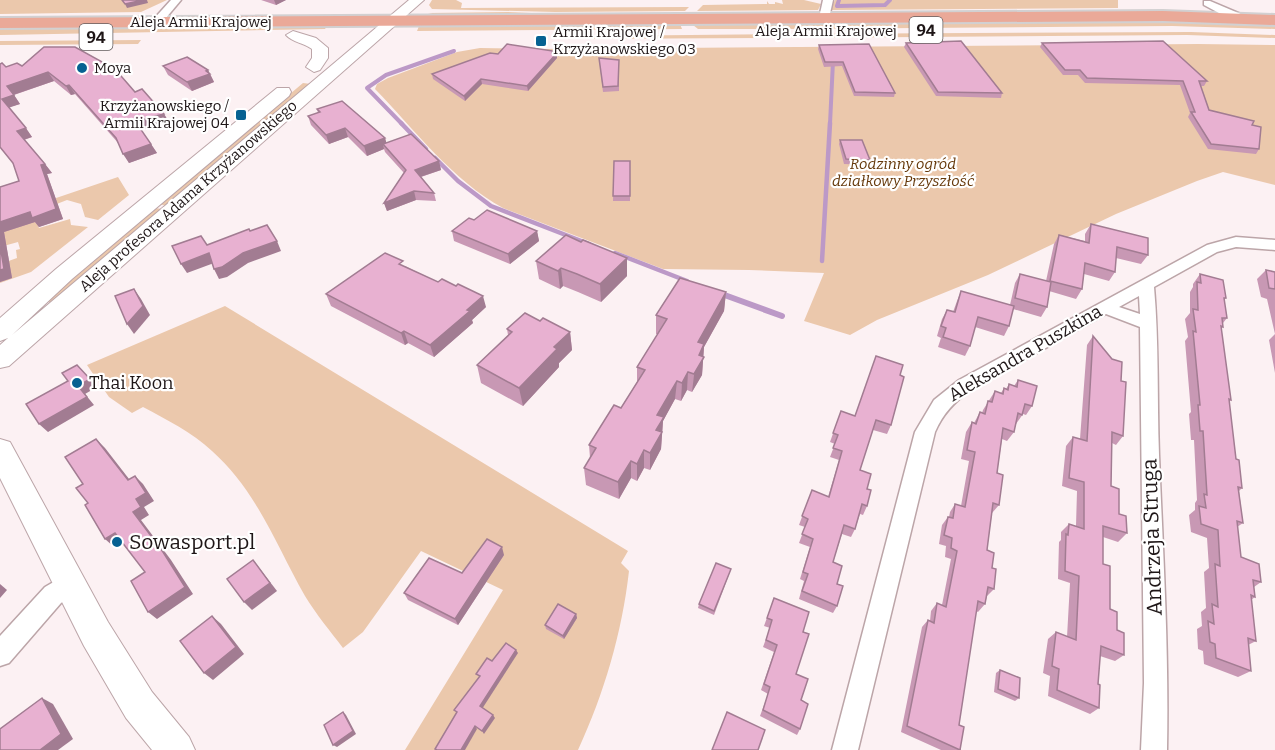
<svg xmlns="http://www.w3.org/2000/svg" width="1275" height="750" font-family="Bitter,serif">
<rect width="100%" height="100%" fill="#fcf1f3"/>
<g fill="#ebc8ac">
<polygon points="0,0 167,0 141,12 0,14"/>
<polygon points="432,0 456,0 462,3 461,8 689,7 685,11 555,12 432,9 429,5"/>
<polygon points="782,0 804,0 821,4 818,10 697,11 703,5 767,4 767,1 769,4 775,4 775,2 783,4"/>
<polygon points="835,0 1118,0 1118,8 830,10"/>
<polygon points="508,12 555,14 684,13 678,16 442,16 428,13"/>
<polygon points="1130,18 1275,23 1275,29 1172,26 783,29 780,21"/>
<polygon points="775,21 778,29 698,29 693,25 694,23"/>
<polygon points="586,22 680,24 682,29 417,31 419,26"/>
<polygon points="328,24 325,29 0,35 0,27"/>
<polygon points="1191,32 1275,35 1275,38 1187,35 787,38 785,34"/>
<polygon points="779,34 781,38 561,39 590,36"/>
<polygon points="141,40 138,44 0,45 0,41"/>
<path d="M1198,44L1275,45V185L1223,172L1197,181L1116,214L988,275L877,320L850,335L804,321L824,273L749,270L663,269L503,208C452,180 415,130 375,89L377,84L388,78L457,52L480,48L544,49Z"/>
<polygon points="303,83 311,84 167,206 159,204"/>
<polygon points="118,177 129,195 98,220 85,217 81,204 67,200 49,207 35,217 39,228 70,219 71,225 88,227 31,272 0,283 0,264 17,258 16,250 20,249 18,242 0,247 0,237 6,215"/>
<polygon points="154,208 163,209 53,303 44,301"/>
<path d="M225,306L628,551L621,563L629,571C622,633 604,694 578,750H405L503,590L421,551L363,632L343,648C330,631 316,614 305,596C276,545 257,491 212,451C192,432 167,420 143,407L132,413L109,397L87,365Z"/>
</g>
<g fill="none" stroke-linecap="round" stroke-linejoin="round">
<g stroke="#bc99c7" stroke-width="4">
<polyline points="839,0 837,6 885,5 890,0"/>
<polyline points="402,124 367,88 386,75 454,51"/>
<polyline points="830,124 833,61"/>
</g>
<g stroke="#bc99c7" stroke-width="4.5">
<polyline points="401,123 426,149"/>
<polyline points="435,158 458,181 491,206 589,244"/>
<polyline points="615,253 687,281"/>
<polyline points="822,261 830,123"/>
</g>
<polyline stroke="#bc99c7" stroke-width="6" points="719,293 782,316"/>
<g stroke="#bca5a8" stroke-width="3">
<g id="street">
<polygon points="171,0 181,0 160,25 152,25 152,21"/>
<polygon points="823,0 833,0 829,18 824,21 819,18"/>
<polygon points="1204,1 1210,1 1250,18 1245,21 1219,13 1204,5"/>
<path d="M1236,237L1275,240V250L1236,247L1217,252L1154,287C1159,342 1157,398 1159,455C1163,553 1169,651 1167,750H1141L1144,683L1140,327L1106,314L971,390C955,401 943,413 935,432L858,750H832L915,432L934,400L959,380L1207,245ZM1139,296L1140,314L1119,307Z"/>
<polygon points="69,573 77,576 80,584 77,592 61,603 9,663 0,666 0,636 45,587"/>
</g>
</g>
<g stroke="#bca5a8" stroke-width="2">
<g id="secondary">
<polygon points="409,0 424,0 9,366 0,368 0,345 8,338 0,341 0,318 56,269 277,88 289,88 291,92 289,96 72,279 12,335"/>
<path d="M293,31L316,38L328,48V58L320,70L314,72L306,67L312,58V49C304,43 292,42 286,35Z"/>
<polygon points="0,439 10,442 108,622 152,692 189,737 195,750 152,750 126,718 84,646 0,478"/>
</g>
</g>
<g stroke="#d2d0d1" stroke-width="4">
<polygon id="primary" points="1163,11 1275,15 1275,25 1163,21 0,28 0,18"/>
</g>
<use href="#street" fill="#fff" fill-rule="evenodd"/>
<use href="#secondary" fill="#fff" fill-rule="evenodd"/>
<use href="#primary" fill="#eaa998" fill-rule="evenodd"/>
</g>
<g fill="#c898b4">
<polygon points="261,0 286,0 276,5"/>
<polygon points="906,43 1002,93 1001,98 936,96 904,47"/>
<polygon points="1042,43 1207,81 1204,86 1201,86 1209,110 1252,125 1259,149 1256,154 1208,149 1188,117 1190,113 1180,85 1085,83 1078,75 1063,75 1040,47"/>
<polygon points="819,45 895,93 894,97 854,96 842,66 824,67 818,49"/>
<polygon points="44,47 75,47 115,69 135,92 142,89 164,114 169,122 141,130 157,153 129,163 119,144 75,94 71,95 54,81 14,95 20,104 9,107 32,137 24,140 45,164 52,173 47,174 63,219 39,227 35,222 4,232 12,278 0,282 0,187 19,181 13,164 0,147 0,64 2,63 6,67 17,63 22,66"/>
<polygon points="553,51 553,53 557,58 528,91 482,84 465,101 433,79 432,74 498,54"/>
<polygon points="599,58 619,60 619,91 603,92"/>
<polygon points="163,66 208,70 214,82 192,91 168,75"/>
<polygon points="317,109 385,138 386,143 439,161 441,170 421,177 434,193 436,201 416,200 387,211 384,203 404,173 385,152 384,149 367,156 348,137 329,144 311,125 308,116 318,113"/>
<polygon points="840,140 870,160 869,165 844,164 839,144"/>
<polygon points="614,161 630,161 630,201 613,201"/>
<polygon points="474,220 537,231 539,241 510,264 454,241 452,231"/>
<polygon points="1091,224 1148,255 1141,264 1116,258 1115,272 1109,281 1084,274 1082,289 1076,299 1049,291 1047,307 1041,317 1013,309 1009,326 1004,336 975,327 970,346 965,356 938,347 941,338 937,336 942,319 947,310 953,312 957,301 961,291 1010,305 1015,283 1020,274 1046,281 1054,244 1059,235 1085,241 1085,234"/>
<polygon points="581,242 627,258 627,276 601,302 578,292 563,286 560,289 539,279 536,261"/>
<polygon points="405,266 486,307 472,320 473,323 434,357 408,343 405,345 331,306 326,294"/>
<polygon points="1266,270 1275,272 1275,373 1269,340 1275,334 1267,299 1261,297 1257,279"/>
<polygon points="1200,274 1226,298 1224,300 1227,318 1223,323 1223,327 1221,329 1231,400 1229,402 1236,459 1242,488 1239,491 1243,523 1237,527 1241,557 1261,582 1254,587 1255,597 1251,600 1256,641 1248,645 1251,671 1238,677 1204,664 1203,651 1198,649 1197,629 1202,626 1201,612 1206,608 1204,572 1209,568 1207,538 1191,532 1189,515 1195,510 1195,503 1197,500 1194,440 1191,440 1189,414 1191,412 1185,341 1188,337 1185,319 1190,313 1190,292 1193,287 1193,284"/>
<polygon points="726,292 724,311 704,347 702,375 692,392 687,390 681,401 675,399 663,421 661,449 650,470 644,468 637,481 631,478 619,499 586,485 584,468 590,458 589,445 621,408 637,382 637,367 658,334 656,334 656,315"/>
<polygon points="540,321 570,332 572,350 559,363 559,367 523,406 481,383 477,365 508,335 507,329"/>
<polygon points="1093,336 1121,381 1123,436 1116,445 1112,443 1111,486 1119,514 1127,533 1118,542 1103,537 1103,564 1110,609 1124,655 1115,661 1100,656 1098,684 1099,708 1090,714 1048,696 1050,676 1043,673 1048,639 1056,632 1067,637 1070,583 1058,579 1059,542 1061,540 1061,532 1069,524 1076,526 1077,491 1062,486 1066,446 1073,437 1080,439 1087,345"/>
<polygon points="900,375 891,425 887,434 873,430 860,470 867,489 867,506 863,515 860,514 855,529 851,537 842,534 833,562 837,584 837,606 833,613 799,599 804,581 800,579 810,547 799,543 805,527 799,525 812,490 828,497 839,460 830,457 835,444 830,442 841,411 855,416"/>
<polygon points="1018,380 1032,406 1026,415 1023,414 1016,424 1015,424 1014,432 1007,441 1002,439 997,473 999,505 992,513 987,550 992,568 994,589 987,596 985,604 978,612 976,611 959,725 961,750 941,750 901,732 922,627 928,620 930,621 931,611 937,603 942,605 951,559 945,557 946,546 939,544 942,525 948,517 949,517 950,512 955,504 961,506 969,461 961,459 966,432 972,422 974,423 980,412 982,413 983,410 995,391 1001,393 1004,388 1006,389 1009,384 1014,386"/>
<polygon points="504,555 458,625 408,600 404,593 462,573"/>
<polygon points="731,569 714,615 698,608 699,604"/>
<polygon points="774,598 803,632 796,674 801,700 800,729 797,735 760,716 768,694 761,690 774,652 763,647 770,628 764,626"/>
<polygon points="576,614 577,618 564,639 546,629 545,625"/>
<polygon points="1000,670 1019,698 1015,701 994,692 996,673"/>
</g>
<g fill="#a27c92">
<polygon points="143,0 147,0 148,3 127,8 125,4"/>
<polygon points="274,0 286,0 276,5"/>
<polygon points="557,53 557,58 528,91 527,86"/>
<polygon points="208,70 214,82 192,91 187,82"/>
<polygon points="48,72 54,81 13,95 7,86"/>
<polygon points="481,79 482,84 465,101 464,96"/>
<polygon points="69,85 75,94 71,95 66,86"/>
<polygon points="14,95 20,104 8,108 2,99"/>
<polygon points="164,114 169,122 140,130 135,121"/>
<polygon points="26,128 32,137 23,140 17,131"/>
<polygon points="345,128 348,137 329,144 326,135"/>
<polygon points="385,138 388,148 383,144 384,149 367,156 364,146"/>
<polygon points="151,144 157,153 129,163 123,154"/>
<polygon points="439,161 441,170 417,178 415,170"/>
<polygon points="45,164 52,173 47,174 63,219 39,227 35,222 4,232 12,278 0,282 0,222 30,212 41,165"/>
<polygon points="414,191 416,200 387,211 384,203"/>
<polygon points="537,231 539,241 510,264 508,254"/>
<polygon points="277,241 281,251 248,263 227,277 219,279 214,269 243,253"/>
<polygon points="209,253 214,263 187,273 181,264"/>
<polygon points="627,258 627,276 601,302 600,284"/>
<polygon points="561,268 563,286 560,289 558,271"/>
<polygon points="134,289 141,299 150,315 134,334 127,324"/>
<polygon points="726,292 724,311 704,347 702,375 692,392 698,342"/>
<polygon points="483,296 486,307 472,320 473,323 434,357 430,345 467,310"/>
<polygon points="404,331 408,343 405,345 401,333"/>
<polygon points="570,332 572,350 559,363 559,367 523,406 519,388 554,347"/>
<polygon points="77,365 97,387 85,394 94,405 48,432 39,424 78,386"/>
<polygon points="688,372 687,390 681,401 682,383"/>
<polygon points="677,381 675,399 663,421 661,449 650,470 650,453 657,415"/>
<polygon points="96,439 105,448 136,488 128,480"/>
<polygon points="644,450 644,468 637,481 637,464"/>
<polygon points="631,461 631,478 619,499 618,482"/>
<polygon points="135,476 143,484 154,501 144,507 149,515 141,520 171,560 193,594 157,619 148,612 185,587 133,512 136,499"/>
<polygon points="115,533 124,540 114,547 105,539"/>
<polygon points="502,547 504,555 458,625 455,619"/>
<polygon points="253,560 277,591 252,610 244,602"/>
<polygon points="0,584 7,590 0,598"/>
<polygon points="576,614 577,618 564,639 563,636"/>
<polygon points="212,616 221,624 244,654 213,680 204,673"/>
<polygon points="516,650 518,653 482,709 480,706"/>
<polygon points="42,698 53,704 73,739 58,750 40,750"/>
<polygon points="343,712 346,715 356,734 337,747 333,745"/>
<polygon points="493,715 495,718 484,734 482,731"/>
<polygon points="475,726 477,729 465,750 461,750"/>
</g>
<g fill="#e8b1d1" stroke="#a27c92" stroke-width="1.5">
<polygon points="122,0 143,0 125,4"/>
<polygon points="961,41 1002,93 938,92 906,43"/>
<polygon points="1163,41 1207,81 1199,81 1209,110 1254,121 1252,125 1261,127 1259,149 1211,144 1191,112 1195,112 1183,81 1087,78 1080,70 1065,70 1042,43"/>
<polygon points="507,44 553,51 552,53 557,53 527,86 481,79 464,96 432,74 490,53 498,54"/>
<polygon points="869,44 895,93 855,92 843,62 825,62 819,45"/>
<polygon points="44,47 75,47 115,69 135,92 142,89 164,114 135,121 151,144 123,154 116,138 69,85 66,86 48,72 7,86 14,95 2,99 26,128 17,131 45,164 41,165 56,209 32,218 30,212 0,222 0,187 19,181 13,163 0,147 0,64 2,63 6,67 17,63 22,66"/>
<polygon points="187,57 208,70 206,71 210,74 187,82 163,66"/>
<polygon points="599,58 619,60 618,86 603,87"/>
<polygon points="342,101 385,138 364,146 345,128 326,135 308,116 320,112 317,109"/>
<polygon points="411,134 439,161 415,170 434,193 414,191 384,203 406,170 383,144"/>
<polygon points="840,140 862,140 870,160 846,159"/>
<polygon points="614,161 630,161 630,196 613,196"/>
<polygon points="487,210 537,231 508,254 452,231 469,218 474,220"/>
<polygon points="1091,224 1148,238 1148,255 1117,247 1115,272 1085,263 1082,289 1050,281 1059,235 1089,243"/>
<polygon points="267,225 277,241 243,253 222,267 214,269 209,253 181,264 172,246 201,236 207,245 249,229 250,231"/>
<polygon points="566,235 581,242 583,240 627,258 600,284 577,274 561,268 558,271 536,261"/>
<polygon points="0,245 4,269 0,270"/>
<polygon points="385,253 403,261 399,264 438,282 442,279 456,286 458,284 483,296 467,310 470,311 430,345 404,331 401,333 326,294"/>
<polygon points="1266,270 1275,272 1275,289 1269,288"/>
<polygon points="1020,274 1051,282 1047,307 1015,298"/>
<polygon points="1200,274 1223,280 1226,298 1224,298 1227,318 1222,318 1223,327 1221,326 1231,400 1229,399 1236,459 1239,460 1242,488 1238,487 1243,523 1237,521 1241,557 1259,564 1261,582 1253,580 1255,597 1251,595 1256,641 1248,638 1251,671 1216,658 1215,644 1210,642 1208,621 1214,624 1212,604 1218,607 1215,564 1220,566 1218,530 1201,524 1199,506 1206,508 1204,494 1207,495 1203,431 1200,431 1198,405 1200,405 1193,331 1196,332 1193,309 1198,310 1197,282 1201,283"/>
<polygon points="680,278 726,292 698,342 704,344 699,355 704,357 694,374 688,372 682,383 677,381 657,415 664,417 656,430 662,432 650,453 644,450 637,464 631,461 618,482 584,468 596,448 589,445 614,405 621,408 645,370 637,367 667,319 656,315"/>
<polygon points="134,289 143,306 127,324 115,296"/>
<polygon points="961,291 1014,306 1009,326 978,317 970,346 943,337 946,328 941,326 947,310 955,312"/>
<polygon points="525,313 540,321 543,318 570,332 554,347 557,349 519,388 477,365 512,332 507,329"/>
<polygon points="1093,336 1112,359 1122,362 1121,381 1126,382 1123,436 1112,432 1111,486 1119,489 1119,514 1126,516 1127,533 1103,526 1103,564 1110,566 1110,609 1117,612 1117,630 1124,633 1124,655 1101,646 1098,684 1100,685 1099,708 1057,690 1059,669 1052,666 1056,632 1076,640 1079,576 1065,571 1066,534 1068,535 1069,524 1084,529 1084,482 1069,478 1073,437 1087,441"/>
<polygon points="876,356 903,365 900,375 904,377 891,425 876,420 860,470 871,474 867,489 871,490 867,506 862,504 855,529 844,525 833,562 842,566 837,584 843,586 837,606 802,591 808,574 803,572 813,539 802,534 808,519 802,516 812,490 829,497 842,451 833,448 838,435 833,433 841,411 855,416"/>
<polygon points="77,365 90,379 78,386 87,397 39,424 26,404 68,381 62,373"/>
<polygon points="1018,380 1037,386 1032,406 1025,404 1022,415 1018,413 1014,432 1003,428 997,473 1003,475 999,505 993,503 987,550 994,553 992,568 996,569 994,589 988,587 985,604 978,601 959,725 964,727 960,750 907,726 928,620 934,623 937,603 946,607 957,551 951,548 952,538 944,535 948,517 953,518 955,504 965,507 975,452 967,450 972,422 976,424 980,412 985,414 988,401 992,402 995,391 1003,394 1004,388 1008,390 1009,384 1017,387"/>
<polygon points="96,439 128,480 135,476 146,493 136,499 141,507 133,512 163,552 185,587 148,612 131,581 145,572 115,533 105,539 85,505 88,503 76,488 83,484 65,457"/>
<polygon points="487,539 502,547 455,619 404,593 429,558 462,573"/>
<polygon points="253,560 270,583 244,602 227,579"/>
<polygon points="716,563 731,569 714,611 699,604"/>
<polygon points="774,598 809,612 803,632 809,634 796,674 808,679 801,700 808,704 800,729 763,710 770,687 764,684 777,645 766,640 772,620 767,618"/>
<polygon points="558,604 576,614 563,636 545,625"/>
<polygon points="212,616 236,647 204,673 180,641"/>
<polygon points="506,643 516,650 480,706 493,715 482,731 475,726 461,750 437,750 435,749 457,712 454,710 480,676 476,674 487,658 492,661"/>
<polygon points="1000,670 1020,678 1019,698 998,689"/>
<polygon points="42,698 61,734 40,750 0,750 0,729"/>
<polygon points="343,712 353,731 333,745 324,725"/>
<polygon points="727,712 765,730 758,750 712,750"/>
</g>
<g fill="#066192" stroke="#fff" stroke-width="2">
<rect x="535" y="35" width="12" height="12" rx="3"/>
<circle cx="82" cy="68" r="6"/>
<rect x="235" y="109" width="12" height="12" rx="3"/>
<circle cx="77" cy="383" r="6"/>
<circle cx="117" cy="542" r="6"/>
</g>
<g text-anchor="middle" stroke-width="4.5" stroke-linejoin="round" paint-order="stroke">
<g font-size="15" fill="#1e1617" stroke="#fff">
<text x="201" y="27">Aleja Armii Krajowej</text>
<text x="826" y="36">Aleja Armii Krajowej</text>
<text transform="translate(188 196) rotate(-41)" y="5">Aleja profesora Adama Krzyżanowskiego</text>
</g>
<g font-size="15" fill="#1e1617" stroke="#fff" text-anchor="start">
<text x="553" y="37">Armii Krajowej /<tspan x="553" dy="17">Krzyżanowskiego 03</tspan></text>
<text x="94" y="73">Moya</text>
<text x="229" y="111" text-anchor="end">Krzyżanowskiego /<tspan x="229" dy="17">Armii Krajowej 04</tspan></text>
</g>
<g font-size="15" font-style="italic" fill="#65380a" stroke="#fff">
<text x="903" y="169">Rodzinny ogród<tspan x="903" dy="17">działkowy Przyszłość</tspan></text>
</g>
<g fill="#fff" stroke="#625c5d" stroke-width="1.5">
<rect x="909.5" y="17" width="33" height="26" rx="4.5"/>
<rect x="79.5" y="24" width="33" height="26" rx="4.5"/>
</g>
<g font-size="16" font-weight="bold" fill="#1e1617">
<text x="926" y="36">94</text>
<text x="96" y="43">94</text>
</g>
<g font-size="18" fill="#1e1617" stroke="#fff">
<text transform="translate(1025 353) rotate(-30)" y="6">Aleksandra Puszkina</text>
</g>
<g font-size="18" fill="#1e1617" stroke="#fff" text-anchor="start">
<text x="89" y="389">Thai Koon</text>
</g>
<g font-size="21" fill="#1e1617" stroke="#fff">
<text transform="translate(1152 537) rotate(-92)" y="7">Andrzeja Struga</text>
</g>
<g font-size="21" fill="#1e1617" stroke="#fff" text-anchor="start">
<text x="129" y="549">Sowasport.pl</text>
</g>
</g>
</svg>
